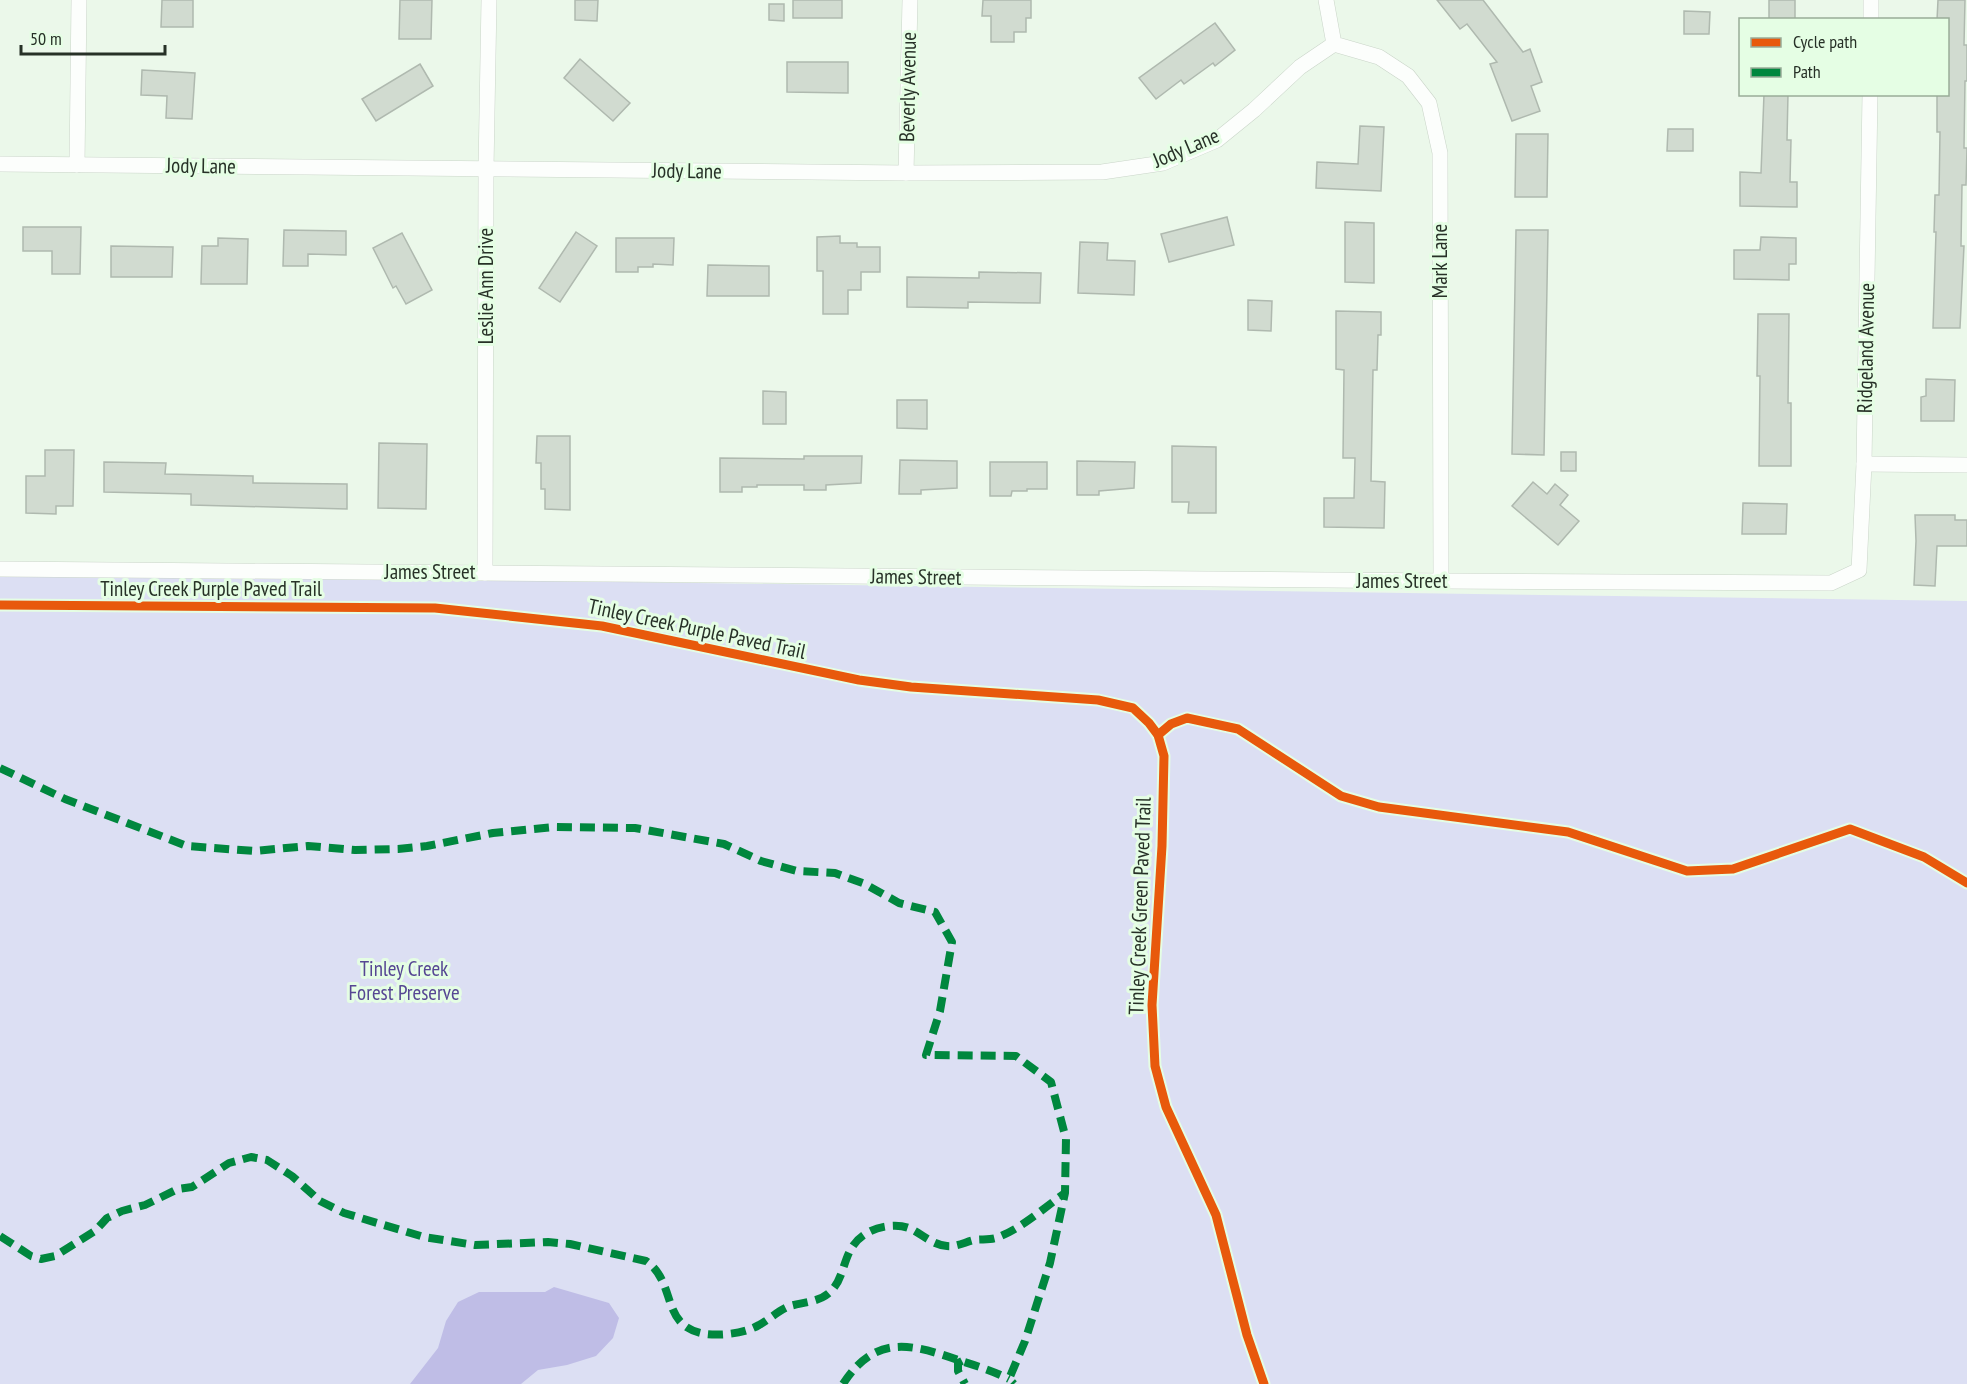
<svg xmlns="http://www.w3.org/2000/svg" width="1967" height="1384" font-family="'PT Sans Narrow',sans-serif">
<rect width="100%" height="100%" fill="#ebf8ea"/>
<polygon fill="#dcdff3" points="0,573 1967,601 1967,1384 0,1384"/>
<polygon fill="#bfbde6" points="554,1287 609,1303 619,1318 613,1338 596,1356 567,1365 538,1370 521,1384 410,1384 438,1348 446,1321 458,1302 479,1292 545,1292"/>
<g fill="#d1dbd0" stroke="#afb9af" stroke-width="1.5">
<polygon points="162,0 193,0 193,27 161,27"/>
<polygon points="400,0 432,0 431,39 399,39"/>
<polygon points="575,0 598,0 597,21 575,20"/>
<rect x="793" y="0" width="49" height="18"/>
<polygon points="983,0 1031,0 1031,18 1026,18 1026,32 1014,32 1014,42 991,42 991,16 982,16"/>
<polygon points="1437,0 1483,0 1523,52 1530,49 1542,82 1531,86 1540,111 1512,121 1490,64 1497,62 1467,24 1460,29"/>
<rect x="1769" y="0" width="26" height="20"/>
<polygon points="1938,0 1965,0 1964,45 1967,45 1967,81 1965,81 1964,148 1967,148 1966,185 1962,185 1961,246 1964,246 1960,328 1933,328 1936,232 1934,232 1935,195 1939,195 1940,132 1937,132 1937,95 1947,95 1947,20 1937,20"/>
<polygon points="769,4 784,4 784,21 769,20"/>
<polygon points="1684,11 1710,12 1709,34 1684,34"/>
<polygon points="1215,23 1235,50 1215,66 1213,63 1184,84 1181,80 1156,99 1139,78"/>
<polygon points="580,59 630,103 613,121 564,78"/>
<polygon points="787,62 848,62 848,93 787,92"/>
<polygon points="420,64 433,86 376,121 362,99"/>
<polygon points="142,70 195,73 192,119 166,118 167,96 141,95"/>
<polygon points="1764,94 1788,94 1787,140 1791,140 1790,182 1797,182 1797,207 1740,206 1740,172 1761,173"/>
<polygon points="1360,126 1384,127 1381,191 1316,188 1317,162 1358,164"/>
<polygon points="1668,129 1693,129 1693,151 1667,151"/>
<polygon points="1516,134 1548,134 1547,197 1515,197"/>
<polygon points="1227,217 1234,245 1169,262 1161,234"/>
<polygon points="1345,222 1374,223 1374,283 1345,282"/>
<polygon points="23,227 81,227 80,274 52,274 52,251 23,251"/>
<polygon points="284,230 346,231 346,255 308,254 308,266 283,266"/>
<polygon points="1516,230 1548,230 1544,455 1512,454"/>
<polygon points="576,232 597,246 560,302 539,288"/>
<polygon points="402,233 432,290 406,304 396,286 393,288 373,248"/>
<polygon points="840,236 840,243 857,243 857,247 880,247 880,272 861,272 861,290 848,290 848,314 823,314 823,271 817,271 817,237"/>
<polygon points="1761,237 1796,238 1796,264 1789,264 1789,280 1734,279 1734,250 1760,250"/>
<polygon points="218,238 248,239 247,284 201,284 202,246 218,246"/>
<polygon points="616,238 674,238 673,265 653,264 653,267 638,267 638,272 616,272"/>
<polygon points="1080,242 1108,243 1107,260 1135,261 1134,295 1078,293"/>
<polygon points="111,246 173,247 172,277 111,277"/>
<polygon points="708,265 769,266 769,296 707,296"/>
<polygon points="979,272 1041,273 1040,303 968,302 968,308 907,307 907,277 979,278"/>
<polygon points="1248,300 1272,301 1271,331 1248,330"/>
<polygon points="1336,311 1381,312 1381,335 1378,335 1377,370 1373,370 1371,481 1385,482 1384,528 1324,527 1324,498 1354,498 1355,458 1343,458 1344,370 1336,369"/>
<polygon points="1758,314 1789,314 1788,403 1791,403 1791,466 1759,466 1760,376 1757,376"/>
<polygon points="1926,379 1955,380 1954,421 1921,421 1921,397 1926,396"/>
<polygon points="763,391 786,392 786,424 763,424"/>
<polygon points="897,400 927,400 927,429 897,428"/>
<polygon points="537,436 570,436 570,510 545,509 545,489 541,489 541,463 536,463"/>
<polygon points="379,443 427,444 426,509 378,508"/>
<polygon points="1172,446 1216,447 1216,513 1188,513 1189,502 1172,502"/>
<polygon points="45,450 74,450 73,506 56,506 56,514 26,513 26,476 45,476"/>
<rect x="1561" y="452" width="15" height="19"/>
<polygon points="804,456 862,456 861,483 826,485 826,490 804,490 804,485 757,485 757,487 742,487 742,492 720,492 720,458 804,459"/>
<polygon points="900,460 957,461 957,488 921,490 921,494 899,494"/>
<polygon points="1077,461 1135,462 1134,488 1099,491 1099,495 1077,495"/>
<polygon points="104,462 166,463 165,474 253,476 253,483 347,484 347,509 191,505 191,494 104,492"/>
<polygon points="990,462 1047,462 1047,489 1027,489 1027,491 1012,491 1011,496 990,496"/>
<polygon points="1533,482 1547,494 1555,484 1568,495 1560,505 1579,521 1558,545 1512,506"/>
<polygon points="1743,503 1787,504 1786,534 1742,534"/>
<polygon points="1915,515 1955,515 1955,520 1967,520 1967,546 1937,546 1935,586 1914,585 1916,541"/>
</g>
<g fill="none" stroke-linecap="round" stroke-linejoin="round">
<g stroke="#cad5c9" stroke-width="16">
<g id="minor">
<polyline points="1326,0 1334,44 1379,57 1408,76 1429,103 1440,153 1441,581"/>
<polyline points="1871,20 1871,0"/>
<polyline points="0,164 906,173 1102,172 1163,163 1217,140 1254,110 1300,67 1334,44"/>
<polyline points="77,165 79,0"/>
<polyline points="906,173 910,0"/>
<polyline points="1864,464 1967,465"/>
<polyline points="0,569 1441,581 1831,583 1859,570 1864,464 1870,94"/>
<polyline points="485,573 486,169 489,0"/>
</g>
</g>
<use href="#minor" stroke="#fcfefc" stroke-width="15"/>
<g stroke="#00873e" stroke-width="8" stroke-dasharray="15 8" stroke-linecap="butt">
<polyline points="0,768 65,799 187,846 254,851 308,846 355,850 398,849 427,846 493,833 555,827 635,828 724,844 761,861 797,871 835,873 865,884 899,903 935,912 952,942 940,1011 926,1055 1016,1056 1051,1082 1066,1139 1065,1193 1050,1263 1025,1341 1009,1379 1014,1384"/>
<path d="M0,1236L31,1256L41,1259L55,1256L95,1231L107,1218L122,1211L145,1205L178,1189L192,1187L229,1163L251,1157L267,1160L292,1176L320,1201L344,1213L424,1237L475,1245L548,1242L570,1244L646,1261C678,1283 659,1327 706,1334C722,1336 746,1333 759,1325C770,1319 779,1310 790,1306C804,1302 822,1302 832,1290C847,1274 842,1247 867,1233C878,1226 899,1223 911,1229C923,1235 933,1245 947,1246C957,1247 965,1242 974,1240C981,1239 990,1240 996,1238C1021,1229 1044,1208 1065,1193"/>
<polyline points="962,1361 958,1363 958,1371 965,1384"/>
<path d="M843,1384C876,1333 912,1344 961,1361C977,1366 993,1371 1009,1379"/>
</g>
<g stroke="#e5fee4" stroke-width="13">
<g id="cycleway">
<polyline points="0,605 435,608 602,626 859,680 911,687 1098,700 1133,708 1149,723 1158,735 1164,756 1162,846 1152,1005 1155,1066 1166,1107 1216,1215 1247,1335 1264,1384"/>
<polyline points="1158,735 1171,724 1187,718 1238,729 1341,796 1379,807 1568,832 1687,871 1733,869 1850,829 1924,857 1967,883"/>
</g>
</g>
<use href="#cycleway" stroke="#e8590c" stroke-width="9"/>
</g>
<g text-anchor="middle" stroke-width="6" stroke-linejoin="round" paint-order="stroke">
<g font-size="21" fill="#273127" stroke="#e5fee4">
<text transform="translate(908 87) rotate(-89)" y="7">Beverly Avenue</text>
<text transform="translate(1186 148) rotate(-23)" y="7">Jody Lane</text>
<text transform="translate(201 166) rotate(1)" y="7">Jody Lane</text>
<text transform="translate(687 171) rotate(1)" y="7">Jody Lane</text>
<text transform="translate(1440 261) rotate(-90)" y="7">Mark Lane</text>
<text transform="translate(486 286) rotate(-90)" y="7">Leslie Ann Drive</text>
<text transform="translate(1866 348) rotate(-89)" y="7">Ridgeland Avenue</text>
<text x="430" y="579">James Street</text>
<text transform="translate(916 577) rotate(1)" y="7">James Street</text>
<text x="1402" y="588">James Street</text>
<text x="211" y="596">Tinley Creek Purple Paved Trail</text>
<text transform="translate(697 629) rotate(12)" y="7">Tinley Creek Purple Paved Trail</text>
<text transform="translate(1140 906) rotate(-88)" y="7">Tinley Creek Green Paved Trail</text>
</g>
<g font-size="21" fill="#564693" stroke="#e5fee4">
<text x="404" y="976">Tinley Creek<tspan x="404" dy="24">Forest Preserve</tspan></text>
</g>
</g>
<rect x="1739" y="18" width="210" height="78" fill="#e5fee4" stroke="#99ac98" stroke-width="1.5"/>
<rect x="1751" y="38" width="30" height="9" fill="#e8590c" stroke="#99ac98" stroke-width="1.5"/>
<text x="1793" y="48" font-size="18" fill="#273127">Cycle path</text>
<rect x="1751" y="68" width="30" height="9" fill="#00873e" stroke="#99ac98" stroke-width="1.5"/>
<text x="1793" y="78" font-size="18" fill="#273127">Path</text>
<path d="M21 45v9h144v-9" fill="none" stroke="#273127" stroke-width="3"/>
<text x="30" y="45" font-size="18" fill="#273127" stroke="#e5fee4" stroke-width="4.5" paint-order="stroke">50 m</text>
</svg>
